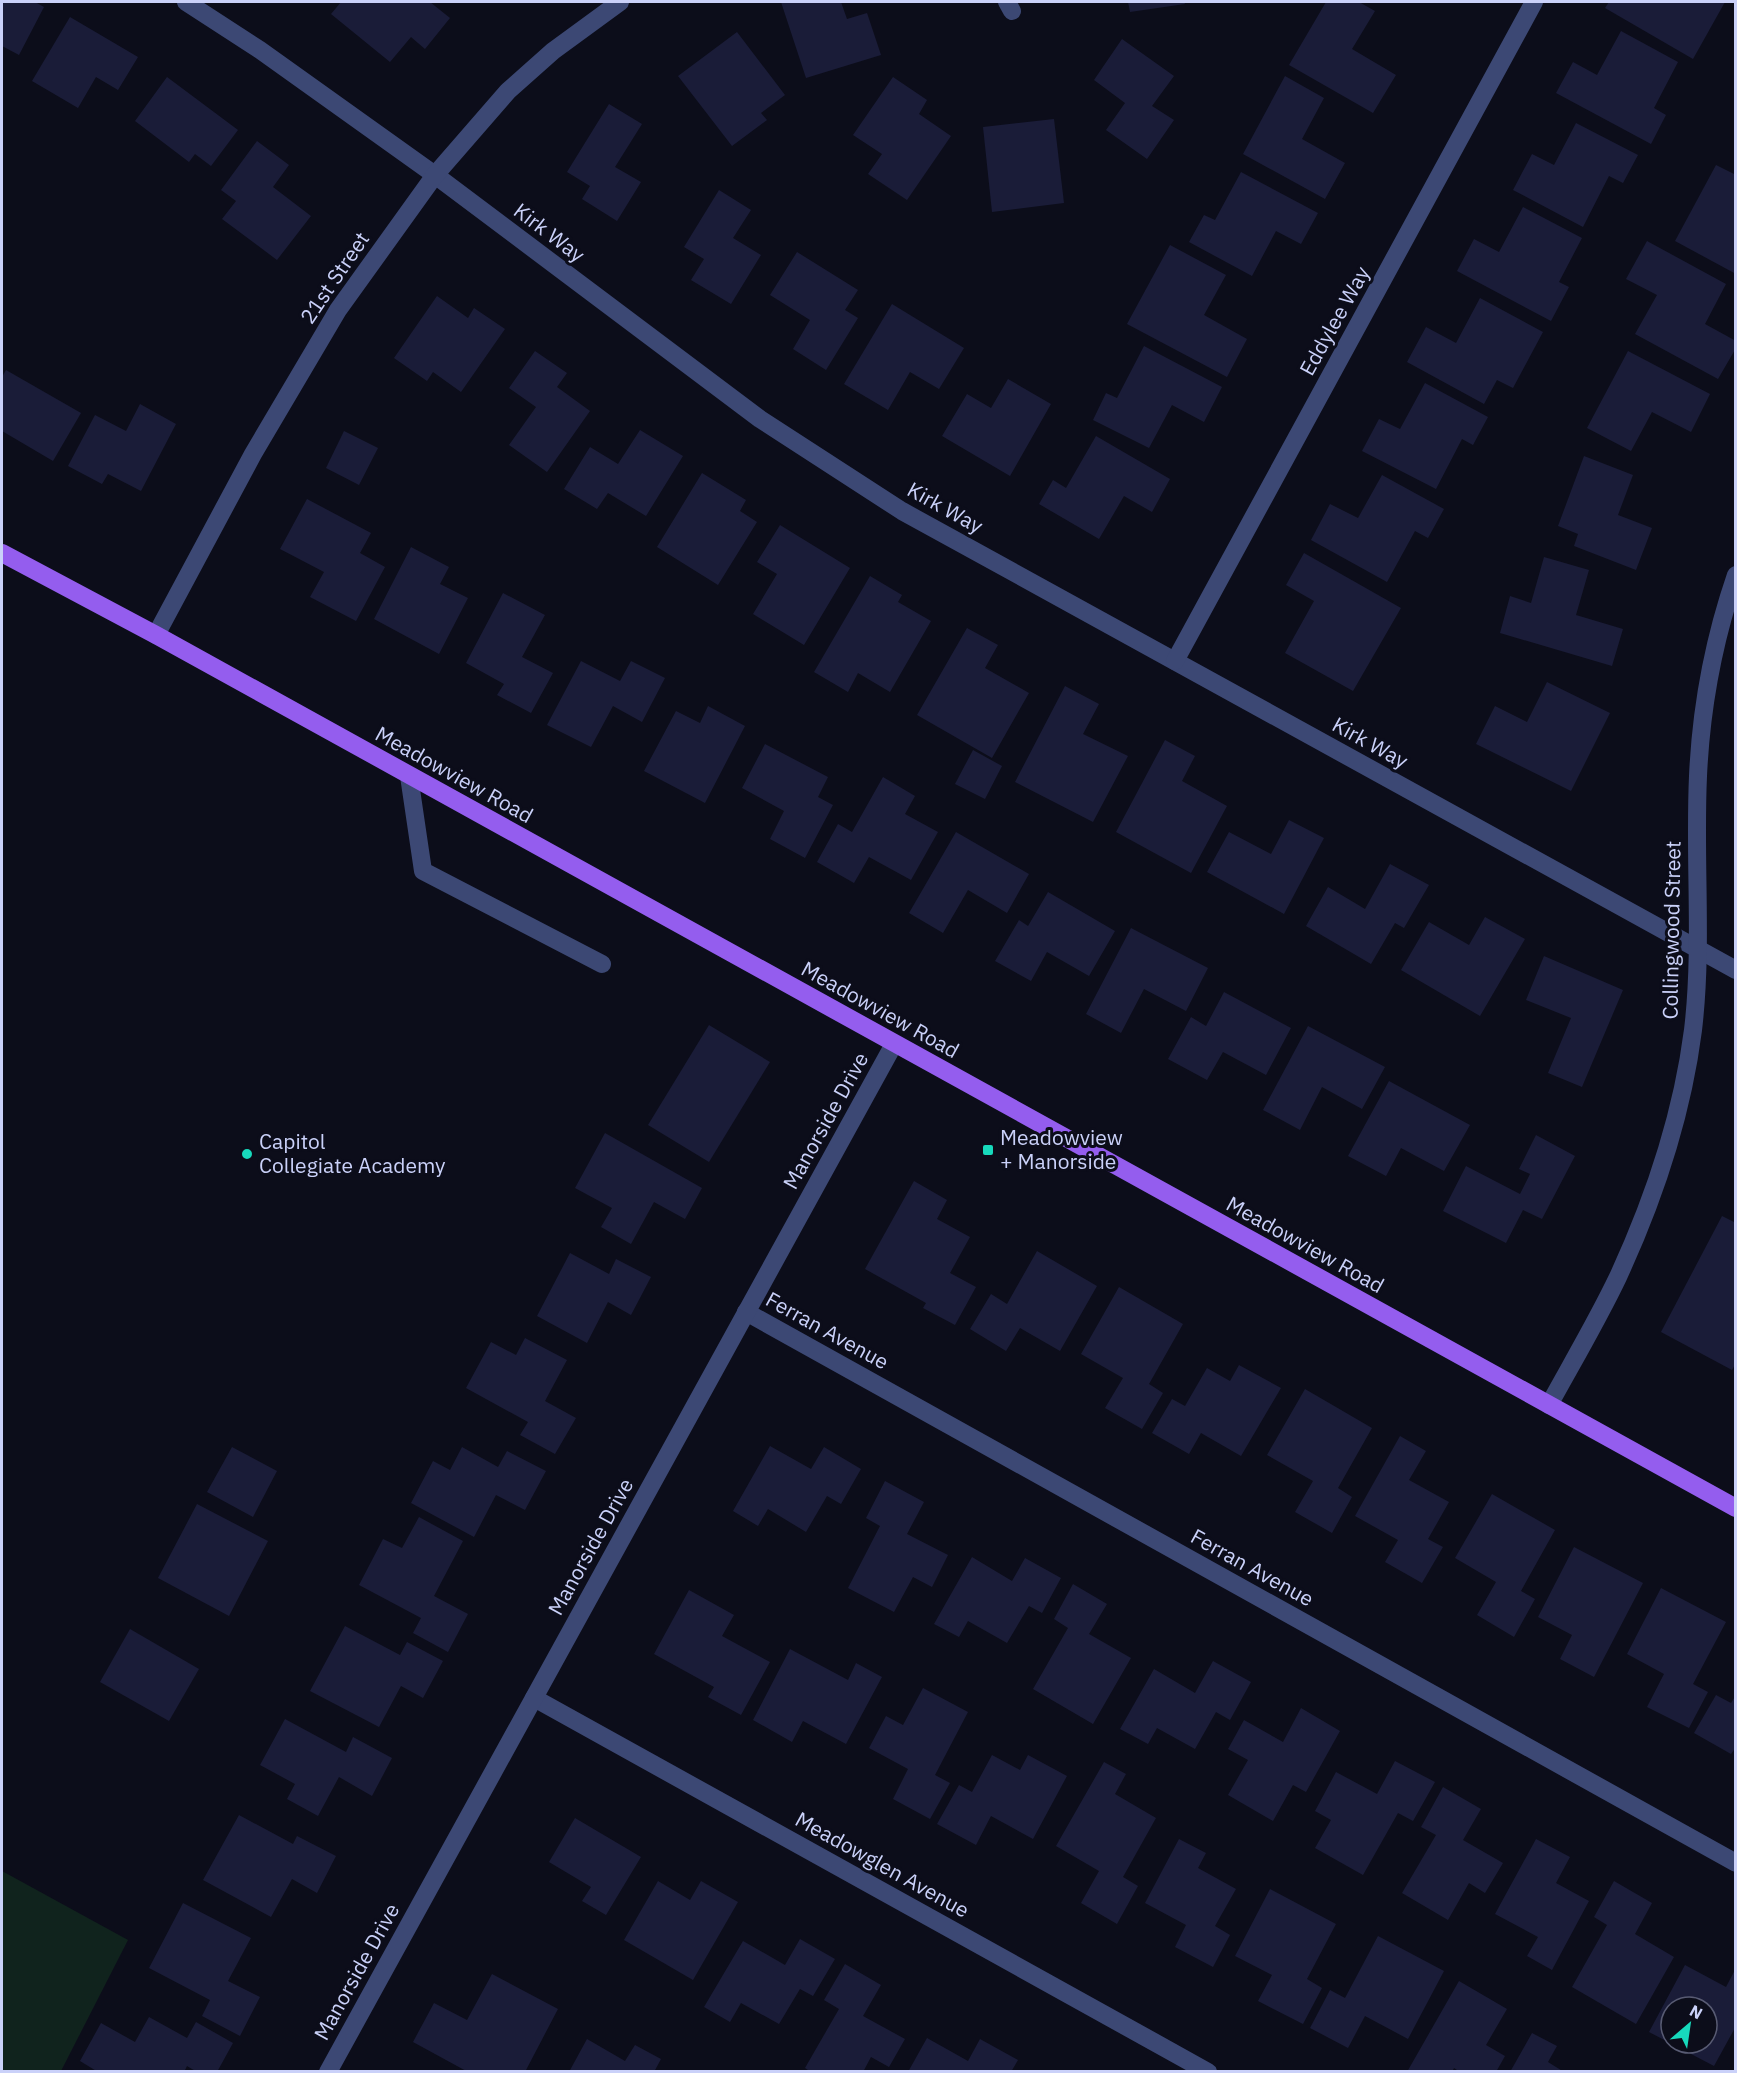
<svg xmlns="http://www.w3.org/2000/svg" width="1737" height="2073" font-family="'IBM Plex Sans',sans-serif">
<rect width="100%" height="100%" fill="#0c0d1a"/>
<polygon fill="#10231d" points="2,1871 128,1940 61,2071 2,2071"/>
<g fill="#1a1c38" fill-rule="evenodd">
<polygon points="2,2 35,2 44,7 19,55 2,46"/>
<polygon points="341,2 430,2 450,18 425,49 411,37 390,62 331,14"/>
<polygon points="781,2 841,2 847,19 867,13 881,55 806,78"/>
<polygon points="1128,2 1184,2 1185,4 1130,12"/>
<polygon points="1326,2 1359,2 1375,11 1352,49 1396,75 1373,113 1289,65"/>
<polygon points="1609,2 1725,2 1693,59 1605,8"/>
<polygon points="70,17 138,57 118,90 96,77 78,108 32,81"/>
<polygon points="1621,31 1678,62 1654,108 1666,115 1651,144 1556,93 1573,62 1597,75"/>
<polygon points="737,32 785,95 761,113 767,120 732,146 678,76"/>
<polygon points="1122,39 1174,76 1152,106 1174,120 1147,159 1106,130 1125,103 1094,80"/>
<polygon points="1285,76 1324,98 1302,139 1345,163 1325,199 1243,154"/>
<polygon points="167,77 238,130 211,166 195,154 189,162 135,121"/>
<polygon points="893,77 927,100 919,114 951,136 907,200 868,174 882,154 853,135"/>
<polygon points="609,104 642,124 615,167 641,182 617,221 582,199 590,186 567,172"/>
<polygon points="1054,119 1064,203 992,212 983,127"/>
<polygon points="1576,123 1638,155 1623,183 1609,176 1583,227 1513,190 1532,154 1554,165"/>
<polygon points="257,141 289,165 273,187 311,216 277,260 222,219 236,201 221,190"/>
<polygon points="1716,165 1736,175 1736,274 1675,241"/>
<polygon points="1241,172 1318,213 1301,244 1276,231 1252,276 1189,242 1204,215 1215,220"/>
<polygon points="719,190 751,210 733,238 761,255 731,304 691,280 704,259 684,247"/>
<polygon points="1523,207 1582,238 1559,282 1569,287 1551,321 1457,271 1474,239 1499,252"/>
<polygon points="1647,241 1726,284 1705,324 1736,341 1736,348 1718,379 1635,334 1657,295 1626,279"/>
<polygon points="1170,245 1226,275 1204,315 1247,339 1227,377 1127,324"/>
<polygon points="797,252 858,290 845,310 858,318 826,370 793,349 810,320 770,295"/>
<polygon points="437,296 468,318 474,308 505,329 461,392 433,372 427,381 394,358"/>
<polygon points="1480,298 1543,332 1513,388 1497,380 1484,404 1407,362 1426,327 1456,343"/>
<polygon points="892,304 964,348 939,389 910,372 888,410 844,384"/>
<polygon points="1144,346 1222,387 1204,422 1172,405 1149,448 1093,420 1106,393 1117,398"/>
<polygon points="535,351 567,373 557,387 590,411 547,472 509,445 536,407 509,388"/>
<polygon points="1628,351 1710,394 1691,432 1652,412 1631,451 1587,428"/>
<polygon points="6,370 81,413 53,461 2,431 2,377"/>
<polygon points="1008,379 1051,404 1010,476 942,436 967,394 991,408"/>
<polygon points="1425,383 1488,417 1473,445 1462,439 1436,489 1362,451 1379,419 1400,429"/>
<polygon points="140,404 176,424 141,491 108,474 102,484 68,466 95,415 126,431"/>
<polygon points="640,430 683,456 646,516 608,493 597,509 564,489 590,447 618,464"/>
<polygon points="344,431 378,448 359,485 326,468"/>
<polygon points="1096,436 1170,479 1152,512 1124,496 1099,539 1039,504 1053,480 1066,488"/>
<polygon points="1584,456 1633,475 1618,515 1652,528 1636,570 1574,546 1578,534 1558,526"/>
<polygon points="702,473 746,500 740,511 757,522 718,585 657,547"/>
<polygon points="1382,475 1444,509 1428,538 1415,531 1387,582 1311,540 1330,504 1358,518"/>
<polygon points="307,499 371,533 360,553 385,567 356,621 310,597 324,572 280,549"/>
<polygon points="780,525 850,568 804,645 753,614 777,574 757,562"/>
<polygon points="411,547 449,567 440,584 468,598 439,654 374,619"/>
<polygon points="1304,553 1401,608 1353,691 1285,653 1314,601 1286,585"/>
<polygon points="1544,557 1589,570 1576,615 1623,629 1612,666 1500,633 1510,596 1531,603"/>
<polygon points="870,576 902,595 898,602 931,621 890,692 858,673 848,692 814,672"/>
<polygon points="503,593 545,615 522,657 553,673 531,713 497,695 504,684 466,663"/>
<polygon points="967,628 998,645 985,668 1029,693 992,758 917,715"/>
<polygon points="581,661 620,681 631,661 665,678 642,722 613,706 591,747 547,725"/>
<polygon points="1547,682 1610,713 1571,791 1476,744 1495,706 1527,722"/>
<polygon points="1065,686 1099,704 1083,734 1128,756 1093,822 1015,782"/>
<polygon points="708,706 745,726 705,803 644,771 676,711 700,723"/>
<polygon points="1165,740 1195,756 1182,781 1227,806 1191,873 1116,832"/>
<polygon points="765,744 828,777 818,797 833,805 805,858 770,839 784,811 742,788"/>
<polygon points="973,750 1002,766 985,799 955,784"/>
<polygon points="883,777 915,796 905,814 938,832 911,880 869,857 854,883 817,862 838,824 852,832"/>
<polygon points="1289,820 1324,838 1284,914 1207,872 1229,832 1271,854"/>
<polygon points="956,832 1029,874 1007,913 968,890 943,933 909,913"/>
<polygon points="1390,864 1429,885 1404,928 1395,923 1371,964 1306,926 1328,887 1365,909"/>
<polygon points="1048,892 1115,931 1089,976 1047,952 1031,981 995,961 1019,920 1028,926"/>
<polygon points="1485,917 1525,939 1480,1016 1401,970 1429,922 1469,945"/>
<polygon points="1131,928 1208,968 1186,1011 1144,989 1121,1033 1086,1014"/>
<polygon points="1544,956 1623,990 1582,1087 1548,1073 1571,1018 1526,1000"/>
<polygon points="1224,992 1291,1028 1266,1075 1223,1052 1207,1080 1168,1059 1191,1017 1206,1026"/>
<polygon points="709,1025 770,1062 709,1162 648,1125"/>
<polygon points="1308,1026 1385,1067 1362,1109 1322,1087 1300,1130 1263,1110"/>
<polygon points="1389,1081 1470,1125 1444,1171 1401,1148 1386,1176 1348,1156"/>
<polygon points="605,1133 702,1188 685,1219 654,1202 631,1244 601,1227 612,1208 575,1188"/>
<polygon points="1536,1135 1575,1156 1542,1219 1523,1210 1506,1243 1443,1211 1466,1166 1520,1194 1530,1174 1519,1169"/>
<polygon points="914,1181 947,1200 937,1219 970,1237 950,1273 976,1287 955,1325 923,1308 926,1303 865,1269"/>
<polygon points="1722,1216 1736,1223 1736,1363 1732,1370 1661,1332"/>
<polygon points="1037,1251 1097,1286 1060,1351 1020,1328 1006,1351 970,1329 991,1294 1007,1304"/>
<polygon points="570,1253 609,1274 616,1259 651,1277 631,1315 608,1302 587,1343 537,1316"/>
<polygon points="1119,1287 1183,1324 1149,1384 1163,1393 1142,1429 1105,1408 1123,1378 1081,1354"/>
<polygon points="525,1338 567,1360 545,1401 576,1418 555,1454 520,1435 528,1422 466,1388 491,1342 516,1355"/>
<polygon points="1239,1365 1281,1388 1241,1456 1201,1433 1189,1454 1152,1433 1172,1399 1185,1406 1207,1368 1230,1381"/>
<polygon points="1305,1389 1372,1428 1338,1488 1352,1497 1332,1533 1295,1512 1313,1481 1267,1455"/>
<polygon points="1400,1436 1426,1451 1409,1480 1449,1502 1428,1539 1443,1547 1422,1583 1385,1562 1398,1540 1355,1516"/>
<polygon points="770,1446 811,1469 824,1447 861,1469 841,1504 827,1496 806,1532 768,1509 758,1526 733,1511"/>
<polygon points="232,1447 277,1471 253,1517 207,1492"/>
<polygon points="462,1447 498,1467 507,1451 546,1471 525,1510 496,1495 474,1537 411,1503 433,1461 450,1470"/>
<polygon points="885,1481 924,1502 907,1534 948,1555 932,1587 913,1577 894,1612 848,1588 880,1526 866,1518"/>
<polygon points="1492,1494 1555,1530 1521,1591 1535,1599 1514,1637 1477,1615 1496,1582 1455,1558"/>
<polygon points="197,1504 268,1541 229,1616 158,1578"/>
<polygon points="419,1517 463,1541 434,1596 468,1614 448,1652 413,1633 421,1618 359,1585 383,1539 402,1548"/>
<polygon points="1574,1547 1643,1583 1594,1677 1560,1659 1572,1635 1538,1617"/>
<polygon points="972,1557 1012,1581 1025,1558 1061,1578 1042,1613 1029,1606 1007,1643 968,1621 959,1637 934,1624"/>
<polygon points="1073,1584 1107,1604 1089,1634 1131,1658 1093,1724 1033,1689 1068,1628 1054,1619"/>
<polygon points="1661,1588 1726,1622 1693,1684 1708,1692 1689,1728 1647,1707 1664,1674 1627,1654"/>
<polygon points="689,1590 734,1615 722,1636 770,1662 741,1715 708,1697 714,1687 654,1654"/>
<polygon points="345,1626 400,1655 407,1642 443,1661 423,1698 401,1686 379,1727 310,1691"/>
<polygon points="130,1629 199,1669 169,1721 100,1682"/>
<polygon points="790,1649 848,1680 856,1663 882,1677 846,1744 803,1721 792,1742 753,1720"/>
<polygon points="1213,1661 1251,1682 1230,1720 1216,1712 1195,1749 1157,1728 1148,1744 1120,1729 1154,1669 1195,1693"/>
<polygon points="923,1688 968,1712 935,1775 950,1783 930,1819 893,1799 908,1769 869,1748 886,1716 903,1725"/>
<polygon points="1716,1695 1731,1703 1736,1695 1736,1747 1731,1754 1694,1733"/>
<polygon points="1301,1708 1340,1731 1306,1792 1293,1785 1273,1821 1228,1795 1248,1760 1228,1749 1244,1720 1283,1742"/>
<polygon points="285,1719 346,1752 353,1737 392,1758 372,1796 339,1777 318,1816 287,1799 295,1784 260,1765"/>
<polygon points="992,1755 1020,1770 1028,1755 1067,1776 1033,1839 991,1816 976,1845 937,1824 959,1785 972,1792"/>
<polygon points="1395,1761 1435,1782 1413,1821 1398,1813 1363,1875 1315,1848 1331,1820 1315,1811 1336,1772 1377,1794"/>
<polygon points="1104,1762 1126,1774 1115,1794 1156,1818 1123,1877 1138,1886 1117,1924 1081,1903 1099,1871 1056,1846"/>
<polygon points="1443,1787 1481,1809 1463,1840 1503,1863 1485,1893 1469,1883 1448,1920 1402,1893 1436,1835 1421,1827"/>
<polygon points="239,1815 293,1844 297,1836 336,1856 317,1893 292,1879 271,1917 203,1880"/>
<polygon points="575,1818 641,1857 606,1915 582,1901 591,1887 549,1862"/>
<polygon points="1179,1839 1206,1853 1198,1868 1236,1889 1215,1926 1230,1935 1213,1967 1175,1947 1186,1925 1145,1903"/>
<polygon points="1536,1839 1570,1857 1556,1883 1589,1901 1552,1970 1527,1956 1538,1937 1495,1914"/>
<polygon points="658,1881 690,1900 701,1881 738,1902 693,1980 624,1940"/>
<polygon points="1614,1881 1652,1903 1635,1934 1674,1957 1636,2024 1572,1987 1607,1925 1594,1917"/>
<polygon points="1270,1889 1336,1924 1307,1979 1322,1988 1303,2024 1258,2001 1272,1975 1235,1956"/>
<polygon points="183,1903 251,1938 228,1981 260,1997 240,2036 202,2016 210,2000 149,1968"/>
<polygon points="1378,1936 1444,1971 1408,2039 1365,2016 1348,2048 1310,2028 1330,1990 1345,1998"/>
<polygon points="800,1939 835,1959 813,1996 800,1989 779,2024 741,2003 730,2022 704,2007 743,1941 785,1965"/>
<polygon points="845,1964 881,1985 863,2016 905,2039 889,2067 871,2057 863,2072 811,2072 805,2068 839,2009 824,2000"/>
<path d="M1685,1965L1726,1987L1736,1968V2026L1714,2066L1649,2032ZM1671,2007H1707V2043H1671Z"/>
<polygon points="492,1974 558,2009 525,2072 468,2072 413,2042 434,2003 467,2020"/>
<polygon points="1459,1981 1507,2009 1486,2045 1505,2056 1496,2072 1460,2072 1454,2068 1452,2072 1407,2072"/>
<polygon points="149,2017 187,2038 196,2022 233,2043 217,2072 197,2072 187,2066 184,2072 98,2072 80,2061 101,2023 135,2042"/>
<polygon points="1532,2033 1557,2046 1548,2062 1564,2072 1510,2072"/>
<polygon points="927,2038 968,2061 980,2039 1018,2060 1011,2072 908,2072"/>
<polygon points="587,2039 625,2061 635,2045 661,2059 654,2072 569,2072"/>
</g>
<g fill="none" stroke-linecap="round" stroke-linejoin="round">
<g stroke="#3c4874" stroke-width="18">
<polyline points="186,2 260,50 435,175 760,419 902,511 1736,970"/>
<polyline points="1007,2 1012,11"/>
<polyline points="156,635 253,454 338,310 435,175 508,91 553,51 620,2"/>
<polyline points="1175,661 1534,2"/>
<polyline points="409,776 423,871 602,964"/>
<polyline points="746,1312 1736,1863"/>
<path d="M1549,1405C1572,1363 1597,1321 1618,1277C1654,1199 1682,1116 1693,1030C1703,946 1694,861 1698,776C1701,709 1714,639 1736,575"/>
<polyline points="534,1698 1208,2072"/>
<polyline points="328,2072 894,1044"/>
</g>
<polyline stroke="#945dee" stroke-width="18" points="2,553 156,635 1736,1508"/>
</g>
<g fill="#17d9bc" stroke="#0c0d1a" stroke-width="2">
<rect x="982" y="1144" width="12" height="12" rx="3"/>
<circle cx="247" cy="1154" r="6"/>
</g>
<g text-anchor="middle" stroke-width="6" stroke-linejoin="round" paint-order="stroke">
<g font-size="21" fill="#cad1f9" stroke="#0c0d1a">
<text transform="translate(549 233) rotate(37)" y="7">Kirk Way</text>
<text transform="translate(335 278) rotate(-56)" y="7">21st Street</text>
<text transform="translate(1335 321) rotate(-61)" y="7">Eddylee Way</text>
<text transform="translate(945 508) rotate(29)" y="7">Kirk Way</text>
<text transform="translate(1370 743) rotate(29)" y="7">Kirk Way</text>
<text transform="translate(454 775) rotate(29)" y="7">Meadowview Road</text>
<text transform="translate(1672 930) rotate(-89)" y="7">Collingwood Street</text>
<text transform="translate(880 1010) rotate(29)" y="7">Meadowview Road</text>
<text transform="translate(826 1121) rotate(-61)" y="7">Manorside Drive</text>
<text transform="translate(1305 1245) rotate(29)" y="7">Meadowview Road</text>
<text transform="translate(827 1331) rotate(29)" y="7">Ferran Avenue</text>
<text transform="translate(591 1547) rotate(-61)" y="7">Manorside Drive</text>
<text transform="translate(1252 1568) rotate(29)" y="7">Ferran Avenue</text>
<text transform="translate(882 1865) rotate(29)" y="7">Meadowglen Avenue</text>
<text transform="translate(357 1972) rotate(-61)" y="7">Manorside Drive</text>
</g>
<g font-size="21" fill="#cad1f9" stroke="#0c0d1a" text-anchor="start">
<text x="1000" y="1145">Meadowview<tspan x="1000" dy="24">+ Manorside</tspan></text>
<text x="259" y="1149">Capitol<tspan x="259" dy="24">Collegiate Academy</tspan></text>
</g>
</g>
<rect width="1737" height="2073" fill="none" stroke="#cad1f9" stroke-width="6"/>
<g transform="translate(1689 2025) rotate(29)"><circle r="28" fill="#0c0d1a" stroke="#585b73" stroke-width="1.5"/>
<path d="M0-4.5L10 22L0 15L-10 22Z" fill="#17d9bc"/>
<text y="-9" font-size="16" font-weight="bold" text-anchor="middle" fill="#cad1f9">N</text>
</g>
</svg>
